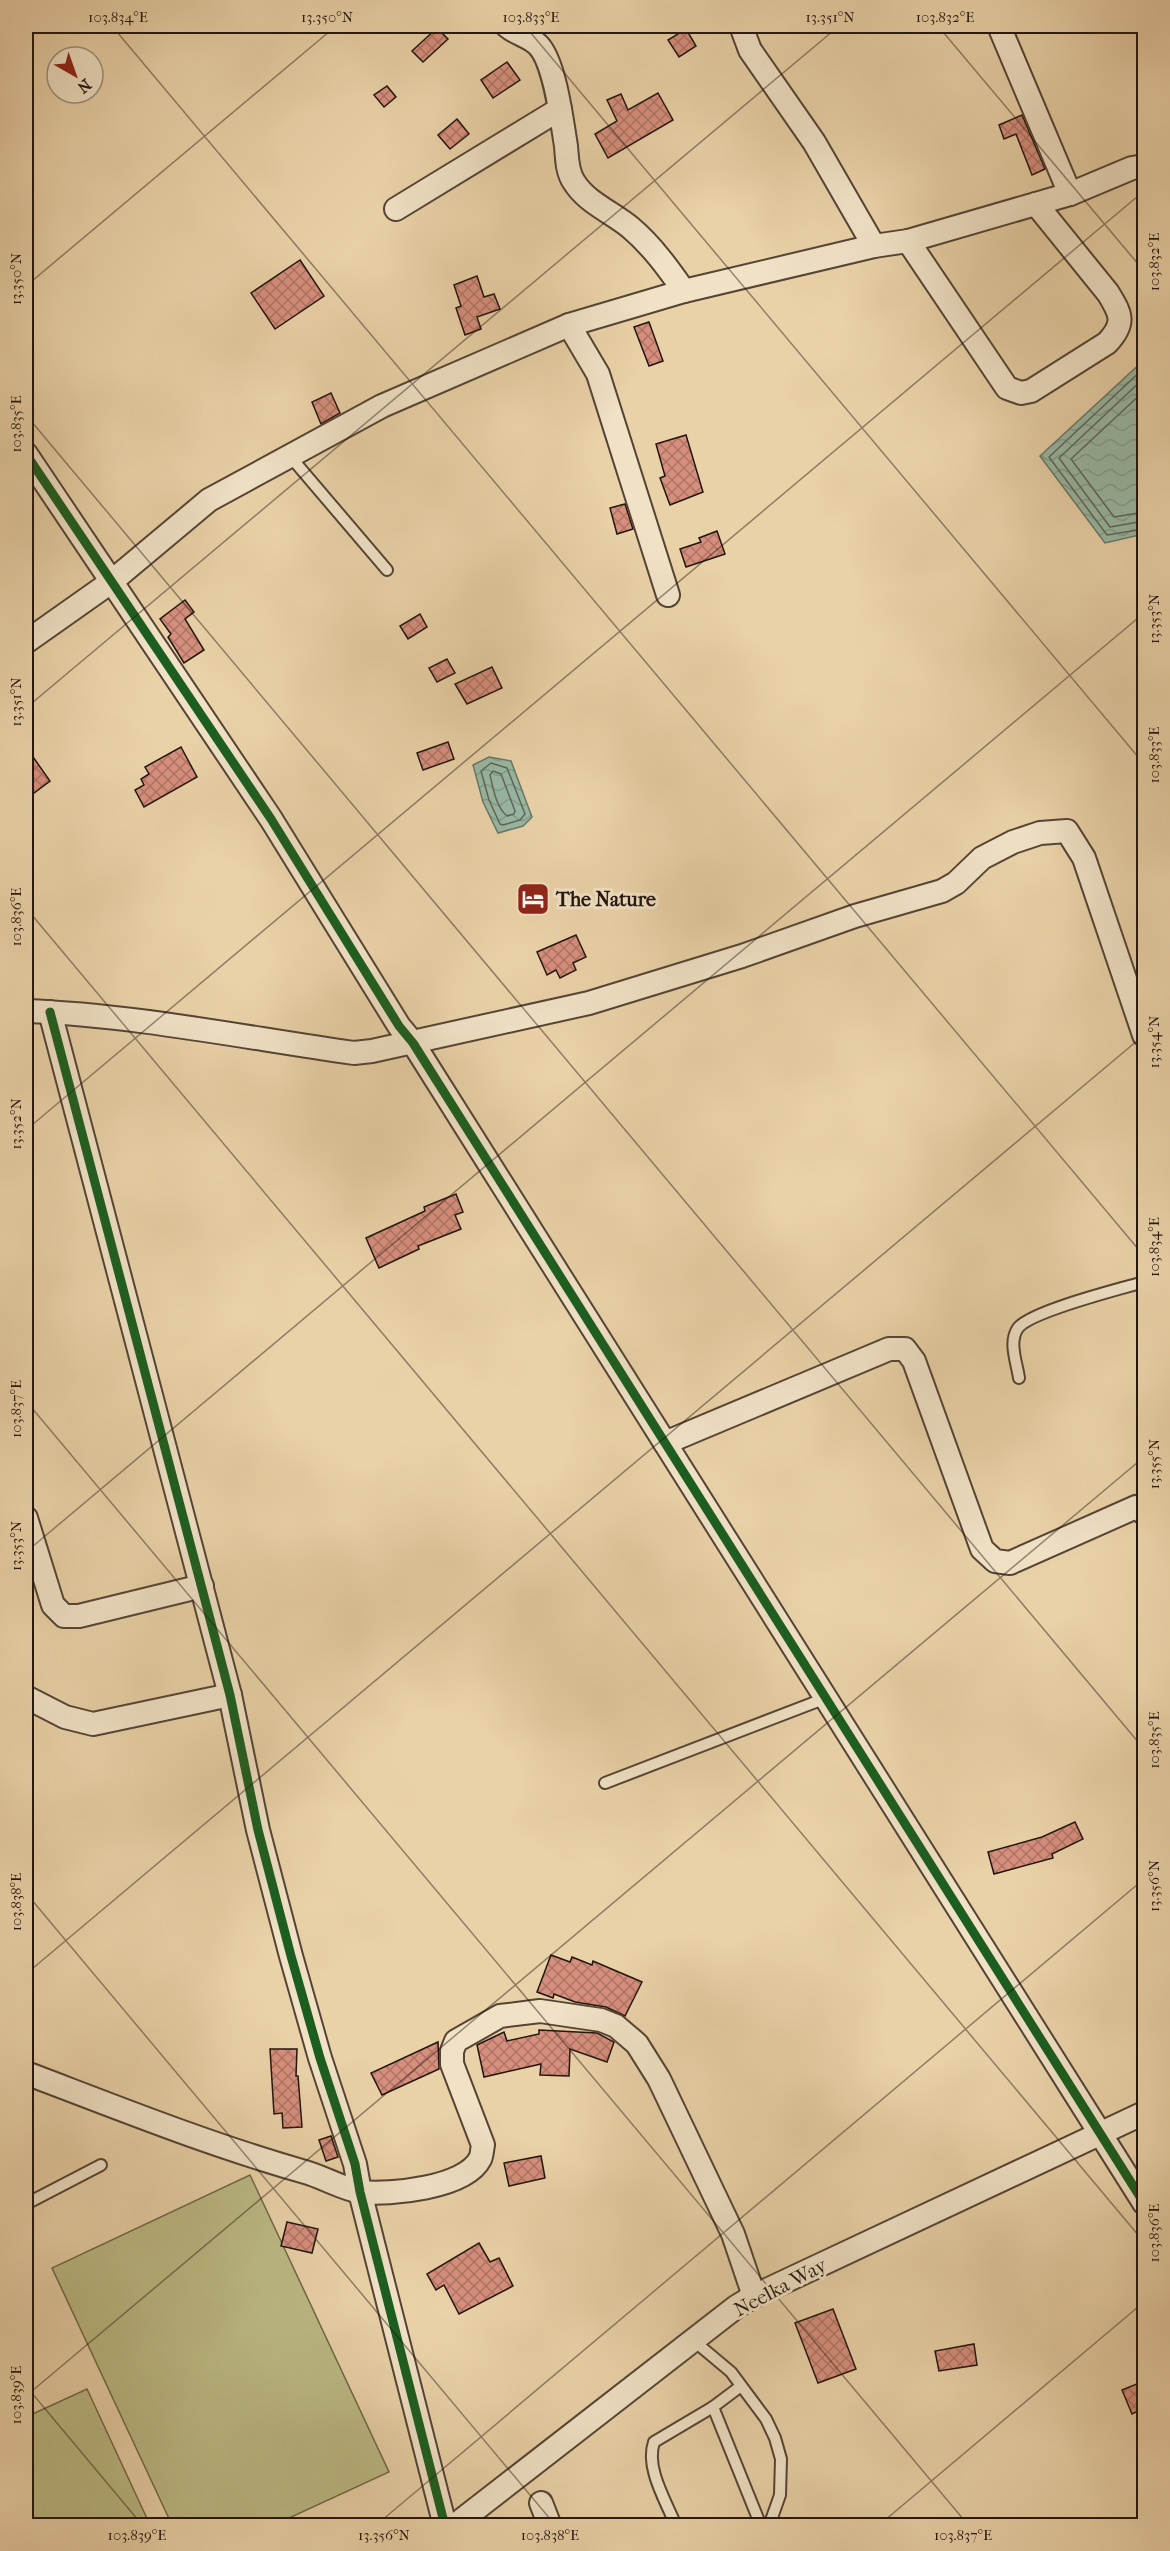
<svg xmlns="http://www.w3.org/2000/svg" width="1170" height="2551" font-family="'IM FELL French Canon',serif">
<defs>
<pattern id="water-waves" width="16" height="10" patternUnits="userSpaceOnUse" patternTransform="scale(1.5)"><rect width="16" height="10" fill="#98b8a4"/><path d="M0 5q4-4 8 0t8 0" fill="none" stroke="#839d8c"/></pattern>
<pattern id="building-cross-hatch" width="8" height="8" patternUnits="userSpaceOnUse" patternTransform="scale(1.5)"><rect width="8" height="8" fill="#d78f7d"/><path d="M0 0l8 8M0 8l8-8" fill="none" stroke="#ae7465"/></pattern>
</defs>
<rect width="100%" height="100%" fill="#ead2a8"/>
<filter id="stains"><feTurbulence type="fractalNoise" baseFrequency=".00333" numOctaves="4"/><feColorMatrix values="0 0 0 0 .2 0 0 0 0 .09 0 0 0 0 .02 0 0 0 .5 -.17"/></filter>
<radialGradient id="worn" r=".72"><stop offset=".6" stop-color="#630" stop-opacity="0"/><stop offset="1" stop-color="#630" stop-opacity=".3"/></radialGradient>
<g fill="#bcba84" stroke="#6f684a" stroke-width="1.5">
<polygon points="250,2175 389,2472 274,2525 172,2525 52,2268"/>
<polygon points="87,2389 150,2525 26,2525 26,2417"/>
</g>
<g fill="url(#water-waves)" stroke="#697768" stroke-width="1.5">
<polygon points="1144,360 1144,534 1105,543 1040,456"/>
<polygon points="489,757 511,761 532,817 523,826 498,833 483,802 473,765"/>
</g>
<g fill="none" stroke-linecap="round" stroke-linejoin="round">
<g stroke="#5d665a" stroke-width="1.5">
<polyline points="1144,368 1049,457 1107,535 1144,529"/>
<polyline points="1144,378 1059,458 1110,527 1144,521"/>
<polyline points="1144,391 1071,459 1114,517 1144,512"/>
<polygon points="491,763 507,768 525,814 520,820 503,825 500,824 489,800 481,771"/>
<path d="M493,771L501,774L515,811L514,814L507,816C496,807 493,788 490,775Z"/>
</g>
</g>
<g fill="url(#building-cross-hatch)" stroke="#22150f" stroke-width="1.5">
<polygon points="437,28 448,39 423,62 412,51"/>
<polygon points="686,29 696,46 679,57 668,40"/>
<polygon points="507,62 520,80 493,98 481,80"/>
<polygon points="387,86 396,97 384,107 374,95"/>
<polygon points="658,93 673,120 608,158 595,134 617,121 607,100 621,94 628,110"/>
<polygon points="1022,115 1045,169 1032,175 1016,134 1004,139 999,125"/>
<polygon points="457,119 469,134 450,149 438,135"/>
<polygon points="300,260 324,296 275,329 251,293"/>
<polygon points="477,276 484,297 494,294 500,309 477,317 481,329 465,335 456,308 461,306 454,285"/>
<polygon points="649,322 663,361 649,366 634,327"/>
<polygon points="331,393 340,413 321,424 312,402"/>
<polygon points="686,435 703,492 670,505 660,478 665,476 656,444"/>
<polygon points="625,504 633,529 617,534 610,508"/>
<polygon points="717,531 725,554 686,567 680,549 701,542 699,538"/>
<polygon points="185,600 194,612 185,619 204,650 184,663 168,637 171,634 160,619"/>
<polygon points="420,614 427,627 408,639 400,626"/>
<polygon points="447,659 455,673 437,682 429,668"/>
<polygon points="492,667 502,688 467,704 455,684"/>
<polygon points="448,742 454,759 423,770 417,753"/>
<polygon points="26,747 50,781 26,799"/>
<polygon points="181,747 197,777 144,807 135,790 144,785 141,779 149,774 145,767"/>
<polygon points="576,935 586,957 573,963 576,970 560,978 556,970 547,975 537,952"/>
<polygon points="456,1194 463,1212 455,1215 461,1229 418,1246 419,1249 379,1268 366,1238 425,1211 424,1207"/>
<polygon points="1075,1822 1083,1839 1052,1854 1053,1858 994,1874 988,1852 1042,1837"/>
<polygon points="551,1955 570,1962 572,1957 592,1965 593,1961 642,1982 625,2016 606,2007 575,2002 554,1994 553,1998 537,1992"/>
<polygon points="539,2030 597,2033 614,2042 607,2062 570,2049 569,2076 540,2075 541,2064 484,2077 477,2045 504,2032 507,2041 539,2034"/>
<polygon points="438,2042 439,2069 382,2095 371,2073"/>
<polygon points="270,2049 297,2049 296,2076 298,2076 302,2127 283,2128 282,2113 274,2114"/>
<polygon points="331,2136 338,2157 326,2161 319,2140"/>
<polygon points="541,2156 545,2178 509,2186 504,2163"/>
<polygon points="287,2222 318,2229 312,2253 281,2246"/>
<polygon points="479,2243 490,2262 499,2258 513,2286 459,2314 444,2285 436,2290 427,2274"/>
<polygon points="833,2309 856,2369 818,2383 795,2323"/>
<polygon points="974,2344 977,2365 939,2371 935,2351"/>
<polygon points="1144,2381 1144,2408 1132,2414 1122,2390"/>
</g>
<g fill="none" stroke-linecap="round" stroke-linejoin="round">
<g stroke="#544435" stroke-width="14">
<g id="service">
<polyline points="289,455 387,570"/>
<path d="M1019,1378C1017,1363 1008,1342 1018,1328C1031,1311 1120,1289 1144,1282"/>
<polyline points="605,1783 826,1698"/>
<polyline points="26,2204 101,2165"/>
<polyline points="694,2341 731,2372 766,2419 775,2438 781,2459 780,2495 769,2526"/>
<polyline points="713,2407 761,2526"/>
<path d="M676,2526C666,2501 645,2468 654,2442L713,2407L741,2386"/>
</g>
</g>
<g stroke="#544435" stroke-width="26">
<g id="minor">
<path d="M507,26C516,34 529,36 538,45C555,62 562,122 566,146C567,158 567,172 574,182C587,203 612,212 631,228C652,246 668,268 684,291"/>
<polyline points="741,26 750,50 814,142 874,246"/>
<polyline points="999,26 1070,194"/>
<polyline points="396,209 560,109"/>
<path d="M908,241L1007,388L1021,393L1031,391L1107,343C1126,323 1121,314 1108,293L1036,204"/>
<polyline points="569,325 598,374 668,595"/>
<polyline points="26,454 271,819 399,1026 413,1043 1144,2203"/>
<polyline points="26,642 111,582 209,500 382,406 569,325 684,291 874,246 908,241 1070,194 1132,168 1144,166"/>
<path d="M26,1011C134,1015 247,1038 354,1053L372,1051L589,1003L742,956L855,916L942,891L956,883L982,858L1013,842L1040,833L1067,831L1084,858L1144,1035"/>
<polyline points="50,1012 230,1695 258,1830 291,1956 320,2058 355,2164 360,2192 445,2526"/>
<polyline points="665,1443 889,1349 905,1349 914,1361 982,1549 995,1561 1010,1563 1136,1507 1144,1513"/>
<polyline points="26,1518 53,1605 64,1616 79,1616 202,1586"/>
<polyline points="26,1697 65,1717 93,1724 230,1695"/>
<path d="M26,2073C118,2108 210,2145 305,2172C323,2177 343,2189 361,2192C390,2195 465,2188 480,2159C482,2155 482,2149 483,2145L452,2064V2051L456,2041L500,2016L540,2011L601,2020L616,2026L637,2044L659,2079L733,2234L754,2296"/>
<polyline points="541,2503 550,2526"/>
<polyline points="454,2526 736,2307 754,2296 1144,2113"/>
</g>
</g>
<use href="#service" stroke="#f1e2c6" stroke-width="10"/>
<use href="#minor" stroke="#f1e2c6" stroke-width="22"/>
<g stroke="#f1e2c6" stroke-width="13">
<g id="cycleway">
<polyline points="26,454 271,819 399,1026 413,1043 1144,2203"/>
<polyline points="50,1012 230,1695 258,1830 291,1956 320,2058 355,2164 360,2192 445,2526"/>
</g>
</g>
<use href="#cycleway" stroke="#1b5e20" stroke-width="9"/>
</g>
<path fill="none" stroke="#22150f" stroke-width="1.5" stroke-opacity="0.45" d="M112,26L1144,1256M525,26L1144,764M938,26L1144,271M26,286L336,26M26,415L1144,1749M26,708L839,26M26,908L1144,2242M26,1130L1144,191M26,1401L969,2526M26,1552L1144,613M26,1893L556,2526M26,1974L1144,1035M26,2386L143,2526M26,2396L1144,1457M375,2526L1144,1879M878,2526L1144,2302"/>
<defs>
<g id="hotel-square" transform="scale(1.725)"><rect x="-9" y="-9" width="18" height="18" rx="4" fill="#8f2418" stroke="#f1e2c6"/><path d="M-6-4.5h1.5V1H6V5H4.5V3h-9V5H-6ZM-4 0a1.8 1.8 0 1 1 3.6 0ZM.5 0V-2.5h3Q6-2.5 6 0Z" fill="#fff"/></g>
</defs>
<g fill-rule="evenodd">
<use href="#hotel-square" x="533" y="899"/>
</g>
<g text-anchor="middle" stroke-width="6" stroke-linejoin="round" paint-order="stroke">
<g font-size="20" font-weight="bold" fill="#22150f" stroke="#f1e2c6" text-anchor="start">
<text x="556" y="906">The Nature</text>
</g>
<g font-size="20" fill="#22150f" stroke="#f1e2c6">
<text transform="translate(780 2287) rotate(-28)" y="7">Neelka Way</text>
</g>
</g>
<rect width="1170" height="2551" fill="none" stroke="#ead2a8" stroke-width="66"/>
<g transform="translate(75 75) rotate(140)"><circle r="28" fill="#f1e2c6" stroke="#9e907d" stroke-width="1.5"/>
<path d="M0-4.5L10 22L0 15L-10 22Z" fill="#8f2418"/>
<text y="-9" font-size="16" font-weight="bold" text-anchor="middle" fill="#22150f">N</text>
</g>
<rect x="33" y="33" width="1104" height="2485" fill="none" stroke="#22150f" stroke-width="2"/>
<g font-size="15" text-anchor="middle" fill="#22150f">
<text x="118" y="22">103.834°E</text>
<text x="327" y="22">13.350°N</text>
<text x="531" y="22">103.833°E</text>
<text x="830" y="22">13.351°N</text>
<text x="945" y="22">103.832°E</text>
<text transform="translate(1154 262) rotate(-90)" y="5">103.832°E</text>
<text transform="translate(16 279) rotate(-90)" y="5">13.350°N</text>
<text transform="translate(16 424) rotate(-90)" y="5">103.835°E</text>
<text transform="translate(1154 619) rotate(-90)" y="5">13.353°N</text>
<text transform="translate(16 702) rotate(-90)" y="5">13.351°N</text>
<text transform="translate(1154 755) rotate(-90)" y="5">103.833°E</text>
<text transform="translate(16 917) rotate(-90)" y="5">103.836°E</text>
<text transform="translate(1154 1042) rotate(-90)" y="5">13.354°N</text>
<text transform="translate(16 1124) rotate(-90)" y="5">13.352°N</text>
<text transform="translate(1154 1247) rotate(-90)" y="5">103.834°E</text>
<text transform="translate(16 1409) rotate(-90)" y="5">103.837°E</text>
<text transform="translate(1154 1464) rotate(-90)" y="5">13.355°N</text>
<text transform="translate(16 1546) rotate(-90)" y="5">13.353°N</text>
<text transform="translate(1154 1740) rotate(-90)" y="5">103.835°E</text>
<text transform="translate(1154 1886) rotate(-90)" y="5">13.356°N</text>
<text transform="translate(16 1902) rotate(-90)" y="5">103.838°E</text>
<text transform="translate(1154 2233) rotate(-90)" y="5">103.836°E</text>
<text transform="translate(16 2395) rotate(-90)" y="5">103.839°E</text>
<text x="137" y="2540">103.839°E</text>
<text x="384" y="2540">13.356°N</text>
<text x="550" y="2540">103.838°E</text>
<text x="963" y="2540">103.837°E</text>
</g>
<rect width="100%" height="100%" filter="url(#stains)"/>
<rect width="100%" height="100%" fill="url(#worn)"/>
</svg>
